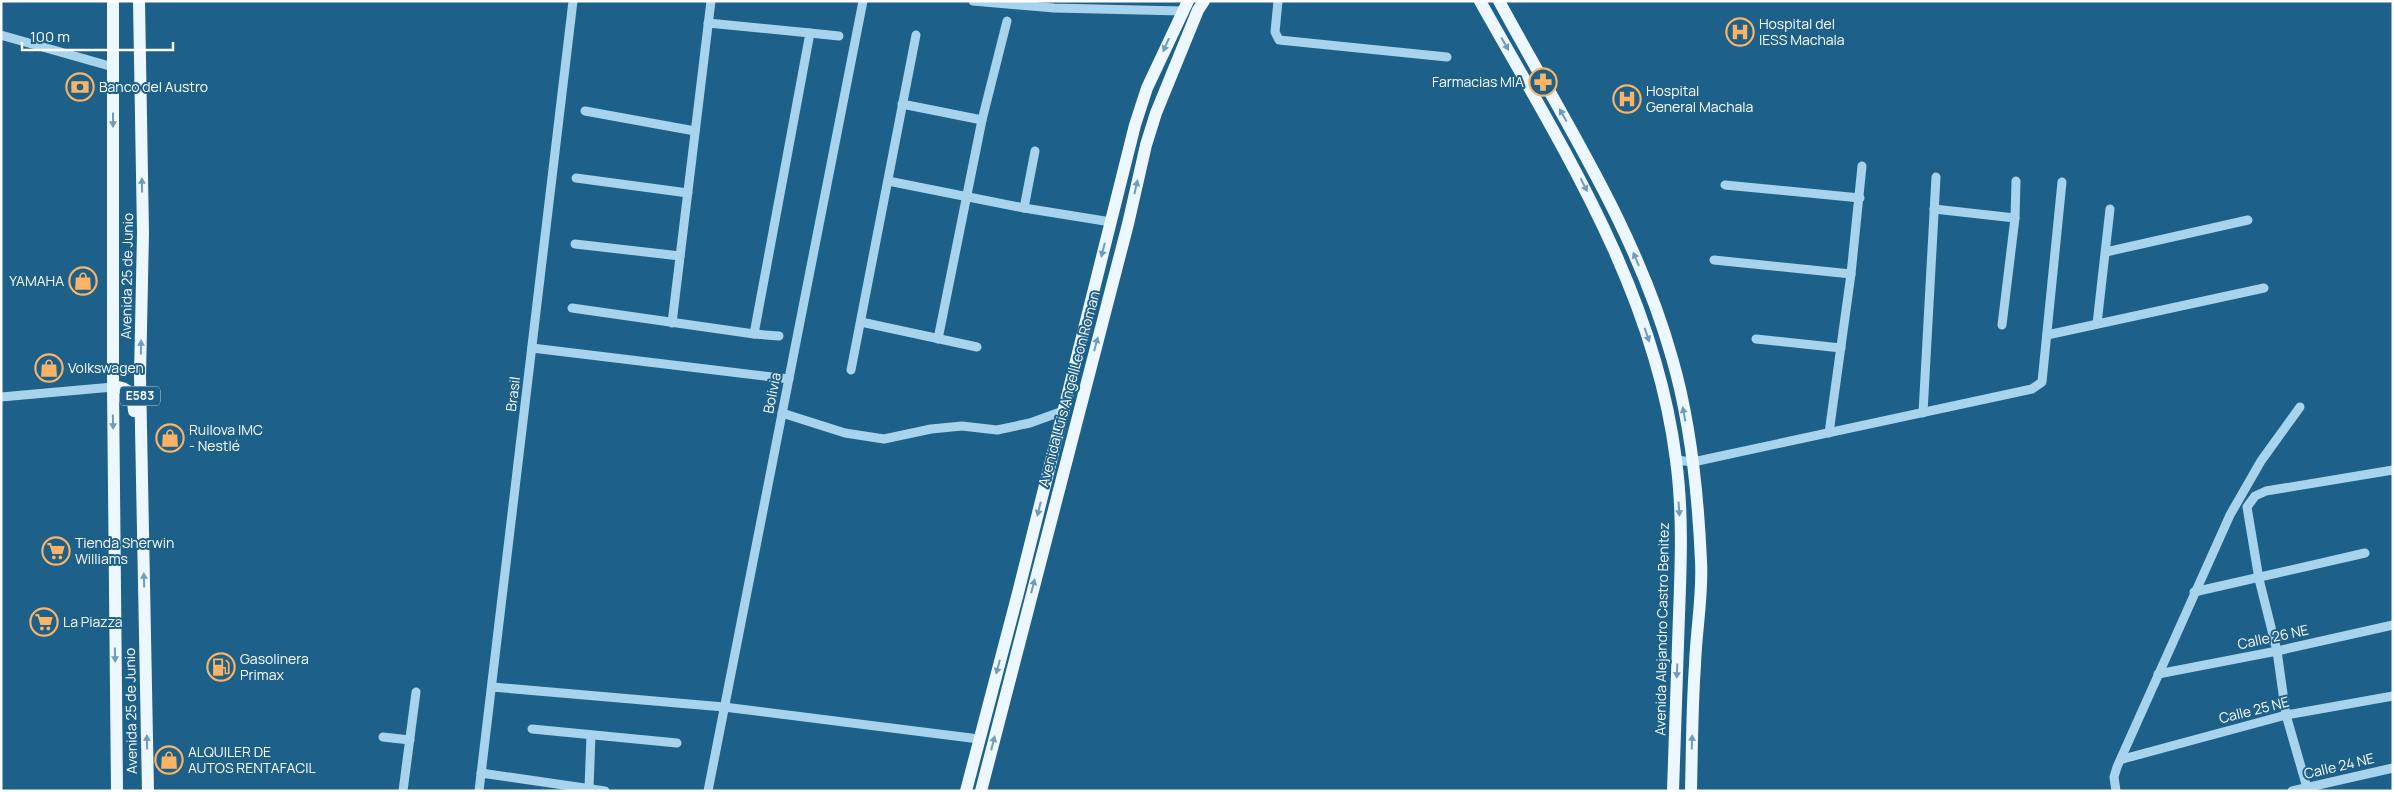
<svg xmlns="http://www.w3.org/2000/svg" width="2394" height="792" font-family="Manrope,sans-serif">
<rect width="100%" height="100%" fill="#1d6089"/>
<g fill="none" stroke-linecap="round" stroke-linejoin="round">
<g stroke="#a7d3ec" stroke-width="9">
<polyline points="973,1 1054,8 1182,11"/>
<polyline points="1278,1 1275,32 1279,40 1447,57"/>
<polyline points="810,33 839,36"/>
<polyline points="1,35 113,67"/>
<polyline points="902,104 982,120"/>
<polyline points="585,111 695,131"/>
<polyline points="576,178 688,193"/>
<polyline points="888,181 1024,208 1111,222"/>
<polyline points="1725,185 1860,198"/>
<polyline points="1024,208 1035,151"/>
<polyline points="1934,209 2015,218"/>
<polyline points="575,244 680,256"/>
<polyline points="2106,252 2248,220"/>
<polyline points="1714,260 1851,274"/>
<polyline points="572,308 754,334 810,33 708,23"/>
<polyline points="861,322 977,347"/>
<polyline points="672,323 711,1"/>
<polyline points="2097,324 2110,209"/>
<polyline points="2002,325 2015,218 2016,181"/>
<polyline points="754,334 779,336"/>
<polyline points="2047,335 2264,288"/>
<polyline points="938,339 982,120 1007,21"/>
<polyline points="1756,339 1841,348"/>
<polyline points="532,348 789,379"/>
<polyline points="851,370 916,35"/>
<polyline points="1,397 113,387"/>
<polyline points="782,413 845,433 884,439 931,429 962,426 997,430 1030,423 1063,411"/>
<polyline points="1923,413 1936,177"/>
<polyline points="1829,433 1851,274 1862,166"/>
<polyline points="1676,460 1693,462 2032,389 2042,382 2062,182"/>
<polyline points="2194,592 2365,553"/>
<polyline points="2158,674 2277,651 2393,625"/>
<polyline points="492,687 724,707 979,739"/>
<polyline points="532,729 677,743"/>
<polyline points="383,737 410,740"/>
<polyline points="2123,759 2286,715 2393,696"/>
<polyline points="481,773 605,791"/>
<polyline points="589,788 591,735"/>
<polyline points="403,791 416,692"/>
<polyline points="479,791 573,1"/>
<polyline points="708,791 863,1"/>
<polyline points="2116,791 2114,777 2117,767 2230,515 2261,461 2300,407"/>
<polyline points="2292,791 2393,768"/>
<polyline points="2308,791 2286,715 2277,651 2259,579 2247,507 2255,496 2266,491 2393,470"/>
</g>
<g stroke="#ecf7ff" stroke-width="12">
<polyline points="113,1 113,387 117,791"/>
<polyline points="139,1 143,233 140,376 148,791"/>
<path d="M1480,1C1562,147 1655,291 1676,460C1683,511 1681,563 1679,615C1677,674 1675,732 1673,791"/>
<path d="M1499,1C1562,118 1636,229 1672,358C1691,423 1698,493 1701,561C1703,595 1696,631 1695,665C1692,707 1692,749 1691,791"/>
<path d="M113,387C129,386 133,395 134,411"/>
<polyline points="966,791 1018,593 1135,125 1147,88 1188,1"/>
<polyline points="981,791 1128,224 1146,145 1156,113 1198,10 1204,1"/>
</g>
</g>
<defs><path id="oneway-solid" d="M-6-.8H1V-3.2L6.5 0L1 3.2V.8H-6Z" transform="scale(1.25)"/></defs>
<g fill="#709cb8">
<use href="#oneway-solid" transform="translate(1505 44) rotate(60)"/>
<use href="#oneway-solid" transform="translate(1166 45) rotate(114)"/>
<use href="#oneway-solid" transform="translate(1563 115) rotate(-119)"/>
<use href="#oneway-solid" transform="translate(113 120) rotate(90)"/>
<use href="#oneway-solid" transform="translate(142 185) rotate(-91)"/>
<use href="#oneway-solid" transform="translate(1584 185) rotate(63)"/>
<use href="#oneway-solid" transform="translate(1136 187) rotate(-77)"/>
<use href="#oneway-solid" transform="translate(1103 250) rotate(104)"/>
<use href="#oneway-solid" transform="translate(1636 259) rotate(-113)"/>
<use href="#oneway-solid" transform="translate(1647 335) rotate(71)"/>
<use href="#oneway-solid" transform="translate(1096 344) rotate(-75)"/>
<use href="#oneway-solid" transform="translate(141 347) rotate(-89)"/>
<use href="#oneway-solid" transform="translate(1684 414) rotate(-101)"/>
<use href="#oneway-solid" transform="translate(113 422) rotate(89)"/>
<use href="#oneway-solid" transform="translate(1039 509) rotate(104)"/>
<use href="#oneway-solid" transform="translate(1679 509) rotate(86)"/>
<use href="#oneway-solid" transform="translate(144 580) rotate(-91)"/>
<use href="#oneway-solid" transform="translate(1033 586) rotate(-76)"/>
<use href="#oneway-solid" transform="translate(115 655) rotate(89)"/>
<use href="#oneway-solid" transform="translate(998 667) rotate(105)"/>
<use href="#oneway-solid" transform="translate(1677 671) rotate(92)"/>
<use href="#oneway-solid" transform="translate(147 742) rotate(-91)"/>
<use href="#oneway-solid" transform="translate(1692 742) rotate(-88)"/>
<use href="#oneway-solid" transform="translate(993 743) rotate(-76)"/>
</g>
<defs>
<g id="hospital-ring" transform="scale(1.4375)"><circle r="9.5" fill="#1d6089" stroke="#fbb466" stroke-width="1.5"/><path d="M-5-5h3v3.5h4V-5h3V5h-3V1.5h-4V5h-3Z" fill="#fbb466"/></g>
<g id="pharmacy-ring" transform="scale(1.4375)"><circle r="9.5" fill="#1d6089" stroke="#fbb466" stroke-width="1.5"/><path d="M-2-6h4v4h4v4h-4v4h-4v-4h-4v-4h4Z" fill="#fbb466"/></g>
<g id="bank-ring" transform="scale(1.4375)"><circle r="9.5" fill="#1d6089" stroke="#fbb466" stroke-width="1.5"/><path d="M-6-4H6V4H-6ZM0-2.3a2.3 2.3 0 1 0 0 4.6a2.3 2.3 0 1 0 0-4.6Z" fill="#fbb466"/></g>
<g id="shop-ring" transform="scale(1.4375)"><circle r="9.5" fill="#1d6089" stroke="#fbb466" stroke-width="1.5"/><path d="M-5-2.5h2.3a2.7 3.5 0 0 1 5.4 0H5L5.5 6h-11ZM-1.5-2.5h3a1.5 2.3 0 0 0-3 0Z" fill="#fbb466"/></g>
<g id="supermarket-ring" transform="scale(1.4375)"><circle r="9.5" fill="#1d6089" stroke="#fbb466" stroke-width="1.5"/><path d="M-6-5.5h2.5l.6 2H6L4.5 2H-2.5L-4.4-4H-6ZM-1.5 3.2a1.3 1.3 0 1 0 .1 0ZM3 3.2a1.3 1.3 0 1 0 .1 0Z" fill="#fbb466"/></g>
<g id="fuel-ring" transform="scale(1.4375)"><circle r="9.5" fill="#1d6089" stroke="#fbb466" stroke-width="1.5"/><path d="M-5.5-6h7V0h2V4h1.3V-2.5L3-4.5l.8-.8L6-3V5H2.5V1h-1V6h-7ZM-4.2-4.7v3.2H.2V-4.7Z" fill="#fbb466"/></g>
</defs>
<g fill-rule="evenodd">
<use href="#hospital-ring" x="1740" y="32"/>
<use href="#pharmacy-ring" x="1543" y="82"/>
<use href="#bank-ring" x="80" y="87"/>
<use href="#hospital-ring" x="1627" y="99"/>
<use href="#shop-ring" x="83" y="281"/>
<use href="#shop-ring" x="49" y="368"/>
<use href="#shop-ring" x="170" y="438"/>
<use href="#supermarket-ring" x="56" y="551"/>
<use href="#supermarket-ring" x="44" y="622"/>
<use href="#fuel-ring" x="221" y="667"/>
<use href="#shop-ring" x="169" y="760"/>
</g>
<g text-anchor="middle" stroke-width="4" stroke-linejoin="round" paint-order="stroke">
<rect fill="#1d6089" stroke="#bbcfdc" stroke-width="1" x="120" y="386.5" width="40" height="19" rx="4"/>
<g font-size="12" font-weight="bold" fill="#fff">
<text x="140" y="400">E583</text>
</g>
<g font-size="14" fill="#fff" stroke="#1d6089" text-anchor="start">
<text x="1759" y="29">Hospital del<tspan x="1759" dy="16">IESS Machala</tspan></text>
<text x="1524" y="87" text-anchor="end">Farmacias MIA</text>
<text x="99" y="92">Banco del Austro</text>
<text x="1646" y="96">Hospital<tspan x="1646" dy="16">General Machala</tspan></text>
<text x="64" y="286" text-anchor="end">YAMAHA</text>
<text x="68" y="373">Volkswagen</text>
<text x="189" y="435">Ruilova IMC<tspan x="189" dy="16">- Nestlé</tspan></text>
<text x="75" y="548">Tienda Sherwin<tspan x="75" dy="16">Williams</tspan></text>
<text x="63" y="627">La Piazza</text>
<text x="240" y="664">Gasolinera<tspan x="240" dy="16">Primax</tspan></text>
<text x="188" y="757">ALQUILER DE<tspan x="188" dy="16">AUTOS RENTAFACIL</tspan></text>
</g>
<g font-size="14" fill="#fff" stroke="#1d6089">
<text transform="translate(127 276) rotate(-89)" y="5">Avenida 25 de Junio</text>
<text transform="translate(1069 389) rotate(-75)" y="5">Avenida Luis Angel Leon Roman</text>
<text transform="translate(772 393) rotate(-79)" y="5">Bolivia</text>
<text transform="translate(513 394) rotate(-83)" y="5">Brasil</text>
<text transform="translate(1662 629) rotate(-89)" y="5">Avenida Alejandro Castro Benitez</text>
<text transform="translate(2273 637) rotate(-12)" y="5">Calle 26 NE</text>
<text transform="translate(2254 710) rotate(-14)" y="5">Calle 25 NE</text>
<text transform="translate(131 711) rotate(-91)" y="5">Avenida 25 de Junio</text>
<text transform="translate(2339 766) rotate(-13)" y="5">Calle 24 NE</text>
</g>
</g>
<rect width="2394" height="792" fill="none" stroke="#ffffff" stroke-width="5"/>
<path d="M22 42v8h151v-8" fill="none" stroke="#ffffff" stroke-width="2.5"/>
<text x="30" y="42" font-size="15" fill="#ffffff" stroke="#1d6089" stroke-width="4" paint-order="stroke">100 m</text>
</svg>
